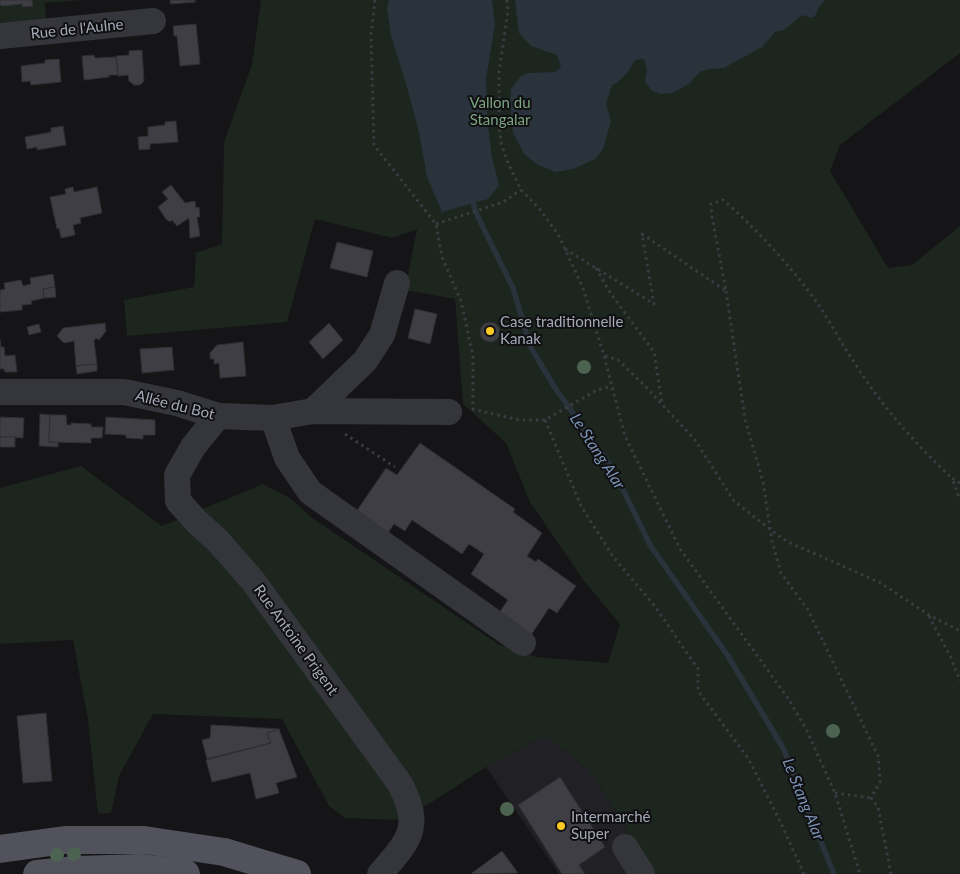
<svg xmlns="http://www.w3.org/2000/svg" width="960" height="874" font-family="Lato,sans-serif">
<rect width="100%" height="100%" fill="#151416"/>
<polygon fill="#212024" points="545,735 590,771 655,874 559,874 486,767"/>
<g fill="#1c251e">
<polygon points="0,0 83,0 45,3 46,19 0,23"/>
<polygon points="261,0 960,0 960,53 840,145 830,171 888,268 912,265 960,226 960,874 655,874 590,771 545,735 486,767 429,804 394,820 345,818 329,806 282,719 153,714 119,776 111,813 98,814 88,720 73,640 0,644 0,488 81,466 162,526 263,484 290,498 311,517 498,644 536,657 608,663 620,624 584,581 530,502 506,443 463,404 455,299 405,290 417,229 392,238 315,219 287,322 127,336 124,300 194,287 196,253 222,244 224,142 252,64"/>
</g>
<g fill="#2a323b">
<polygon points="389,0 492,0 495,24 486,79 488,126 492,158 499,185 488,199 442,212 427,177 419,132 407,87 391,36 387,8"/>
<path d="M515,0H825L819,7L815,16L811,18L802,15L784,30L775,32L762,47L724,68L709,69L700,72L689,84L672,93L660,94L651,90L645,81L647,69L644,59L635,60C630,70 622,81 612,85L606,104L611,121L603,149L595,159L573,169L556,172L538,165L524,154L513,133L510,103L511,89L521,76L529,73L555,72L561,67L557,55L531,46L519,33Z"/>
</g>
<g fill="none" stroke-linecap="round" stroke-linejoin="round">
<polyline stroke="#2a323b" stroke-width="5.5" points="471,197 477,215 513,288 530,346 555,388 613,469 650,545 728,656 783,748 834,874"/>
</g>
<g fill="#3e3e44" stroke="#2f2e33">
<polygon points="0,0 32,0 33,6 22,7 22,4 3,6 0,5"/>
<polygon points="170,0 195,0 195,2 171,4"/>
<polygon points="196,24 200,64 180,66 177,36 174,36 173,26"/>
<polygon points="142,50 144,81 140,85 134,85 129,81 128,75 118,76 116,56 129,55 129,51"/>
<polygon points="94,55 95,58 116,57 118,75 109,75 109,77 84,80 82,56"/>
<polygon points="59,59 61,82 31,85 30,81 22,82 21,66 45,63 45,60"/>
<polygon points="176,121 178,142 150,144 150,149 139,150 138,137 148,136 148,127 165,125 165,122"/>
<polygon points="63,126 66,145 37,150 37,147 27,149 25,137 51,132 51,128"/>
<polygon points="171,185 185,203 195,201 196,208 199,207 200,217 197,217 200,236 190,238 189,218 177,226 172,220 170,222 166,219 158,207 168,199 162,192"/>
<polygon points="73,187 74,192 97,187 102,213 80,218 81,223 73,225 75,235 61,238 59,228 57,229 50,197 66,194 65,189"/>
<polygon points="337,242 373,251 367,277 330,268"/>
<polygon points="53,274 55,287 43,289 44,298 31,301 32,304 22,305 22,310 0,312 0,290 5,289 4,283 21,280 23,286 31,284 30,278"/>
<polygon points="55,287 56,297 44,298 43,289"/>
<polygon points="415,309 437,314 430,344 408,338"/>
<circle cx="490" cy="332" r="10"/>
<polygon points="105,323 106,331 99,340 96,338 94,341 97,364 76,366 74,341 64,343 57,336 63,328"/>
<polygon points="329,323 343,340 323,359 309,342"/>
<polygon points="39,324 41,332 29,335 27,327"/>
<polygon points="0,339 1,347 4,347 5,356 15,355 17,372 5,372 4,369 0,369"/>
<polygon points="243,342 246,376 220,378 219,363 214,364 214,359 210,359 210,353 217,345"/>
<polygon points="172,347 174,370 142,373 140,349"/>
<polygon points="97,364 97,371 77,374 76,366"/>
<polygon points="40,414 50,415 49,442 58,442 58,447 39,446"/>
<polygon points="50,415 66,415 67,425 71,425 71,423 91,424 91,427 103,427 102,438 91,438 91,443 49,442"/>
<polygon points="0,417 24,418 23,438 0,437"/>
<polygon points="106,417 155,420 155,435 143,435 143,439 126,438 126,435 105,434"/>
<rect x="0" y="437" width="15" height="10"/>
<polygon points="420,443 515,509 513,512 542,533 527,556 536,562 538,559 576,586 557,613 549,608 531,635 499,613 508,600 471,574 484,554 469,544 462,554 412,520 405,531 394,524 387,534 356,512 386,468 397,475"/>
<polygon points="46,713 52,781 23,783 17,716"/>
<polygon points="211,725 233,726 279,729 267,733 271,743 207,759 202,740 210,738"/>
<polygon points="279,729 297,777 276,783 279,793 256,799 250,773 212,782 206,760 271,743 267,733"/>
<polygon points="560,777 605,847 579,865 585,874 562,874 518,805"/>
<polygon points="502,851 518,873 472,874 472,873"/>
</g>
<g fill="none" stroke-linecap="round" stroke-linejoin="round">
<g stroke="#3b3c43" stroke-width="3" stroke-dasharray="2.5 4" stroke-linecap="butt">
<polyline points="375,0 371,34 374,145 436,224 442,257 461,301 473,356 473,409"/>
<polyline points="507,0 508,11 499,72 499,122 501,143 508,163 521,190 539,208 559,236 583,288 604,356 625,436 680,549 790,701 807,731 835,793 860,874"/>
<polyline points="436,224 503,202 521,190"/>
<path d="M565,249L654,304L642,234L726,291L712,217L711,204L723,200C755,227 794,270 818,304C831,323 841,343 854,362C881,405 915,444 952,478"/>
<polyline points="596,268 611,294 654,352 662,403"/>
<polyline points="726,291 745,419 763,482 772,541 781,573 808,610 878,756 880,782 871,798 878,807 891,874"/>
<polyline points="605,356 618,360 646,387 695,440 734,501 771,530 788,542 879,582 929,615 960,631"/>
<polyline points="472,409 519,420 545,420 597,390 612,386"/>
<polyline points="545,420 581,506 614,558 654,605 698,669 698,691 748,758 779,819 804,874"/>
<polyline points="345,434 395,467"/>
<polyline points="960,483 952,478 960,500"/>
<polyline points="929,616 951,658 960,681"/>
<polyline points="835,793 871,798"/>
</g>
<g stroke="#35363c" stroke-width="26">
<polyline points="0,36 153,21"/>
<polyline points="0,392 124,392 177,403 218,416 273,418 313,411 449,412"/>
<polyline points="313,411 365,361 382,335 397,283"/>
<path d="M218,416L193,447L177,475L178,501L197,522L218,541L253,581L400,784C423,828 409,840 380,874"/>
<polyline points="273,418 287,458 310,492 523,643"/>
<polyline points="625,847 642,874"/>
</g>
<g stroke="#51525b" stroke-width="28">
<polyline points="0,849 65,840 144,840 224,852 297,874"/>
<polyline points="37,874 76,870 141,868 186,874"/>
</g>
</g>
<g fill="#4d6351">
<circle cx="584" cy="367" r="7"/>
<circle cx="833" cy="731" r="7"/>
<circle cx="507" cy="809" r="7"/>
<circle cx="74" cy="854" r="7"/>
<circle cx="57" cy="855" r="7"/>
</g>
<g fill="#feca25" stroke="#100f11" stroke-width="2">
<circle cx="490" cy="331" r="5"/>
<circle cx="561" cy="826" r="5"/>
</g>
<g text-anchor="middle" stroke-width="4" stroke-linejoin="round" paint-order="stroke">
<g font-size="15" fill="#a5a9b8" stroke="#100f11">
<text transform="translate(77 29) rotate(-6)" y="5">Rue de l'Aulne</text>
<text transform="translate(175 405) rotate(14)" y="5">Allée du Bot</text>
<text transform="translate(296 640) rotate(54)" y="5">Rue Antoine Prigent</text>
</g>
<g font-size="15" fill="#7ba481" stroke="#100f11">
<text x="500" y="108">Vallon du<tspan x="500" dy="17">Stangalar</tspan></text>
</g>
<g font-size="15" fill="#a5a9b8" stroke="#100f11" text-anchor="start">
<text x="500" y="327">Case traditionnelle<tspan x="500" dy="17">Kanak</tspan></text>
<text x="571" y="822">Intermarché<tspan x="571" dy="17">Super</tspan></text>
</g>
<g font-size="16" font-style="italic" fill="#7a94b5" stroke="#100f11">
<text transform="translate(598 451) rotate(57)" y="6">Le Stang Alar</text>
<text transform="translate(804 799) rotate(68)" y="6">Le Stang Alar</text>
</g>
</g>
</svg>
